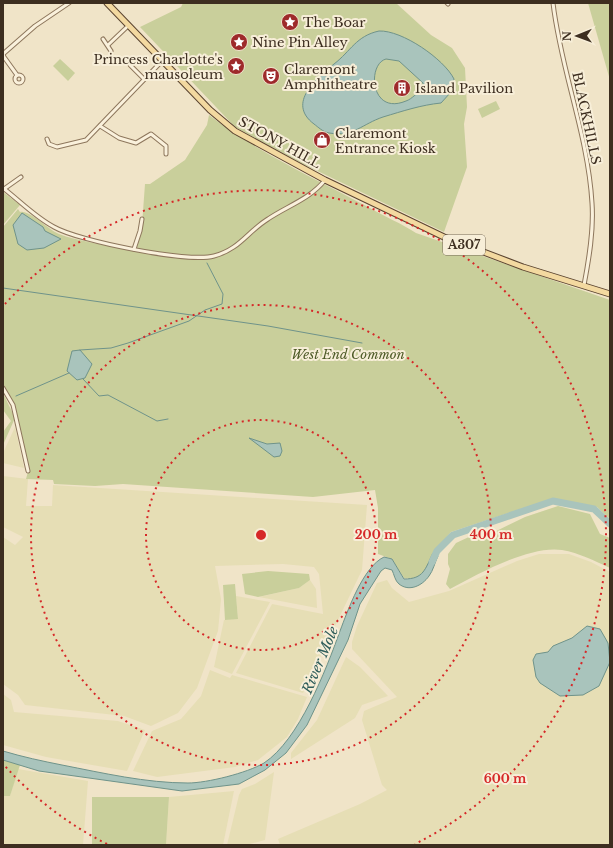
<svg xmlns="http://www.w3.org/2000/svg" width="613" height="848" font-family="'Libre Baskerville',serif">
<rect width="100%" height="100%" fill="#f0e4c8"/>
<g fill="#e6deb5">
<polygon points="15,427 24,468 3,463 3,453"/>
<polygon points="3,476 28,479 26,506 52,506 53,485 367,505 362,570 303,693 236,673 272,604 323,614 319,574 314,567 283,564 215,566 221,599 218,631 197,688 178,713 151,726 124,716 25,705 18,695 3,684 3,537 15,545 23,537 3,527"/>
<polygon points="539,554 569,554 591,562 610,572 610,845 280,845 278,839 360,804 387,790 382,785 362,720 364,711 397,697 352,649 352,642 357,626 377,583 387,580 392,588 409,602 449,591 517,561"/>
<polygon points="310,580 316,589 317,608 259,597 299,588"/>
<polygon points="236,596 270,602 232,674 214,667 224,620 238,618"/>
<polygon points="346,657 360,667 388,696 362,705 355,718 291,759 291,753 317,720"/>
<polygon points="210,670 230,678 232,675 307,697 298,719 287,737 258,760 235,767 157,777 133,771 152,731 181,719 201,696"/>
<polygon points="3,694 11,700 14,712 118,721 145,730 127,771 46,757 3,745"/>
<polygon points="18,769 88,781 83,845 3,845 3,796 10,796"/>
<polygon points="274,772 265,840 246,845 227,845 239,795 242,789 255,784"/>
<polygon points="234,791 223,845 166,845 169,797"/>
</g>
<g fill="#c9cf9b">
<polygon points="183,3 396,3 431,35 452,48 465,68 467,107 464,124 467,167 444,232 303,164 235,127 140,27 181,7"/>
<polygon points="588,3 610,3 610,80"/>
<polygon points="60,59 75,73 68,81 53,66"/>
<polygon points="496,101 500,109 482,118 478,109"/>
<path d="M209,115C259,153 316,179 370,208C385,217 401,223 416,233L610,300V519L597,507L551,499L451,532L433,553L423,574L414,579L404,578L392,559L378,554V508L375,490L313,497L123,484L95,486L54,484L53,480L26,479L29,468L15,411L3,387V227L18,209L20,212C29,210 46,227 55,232C72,241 113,246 134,250L142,225L145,184H150L185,160L207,125Z"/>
<polygon points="3,192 20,205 3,225"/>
<polygon points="3,393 15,418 3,445 3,432 11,421 3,410"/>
<path d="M558,506L590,514L600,534L610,538V568C595,561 579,553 562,550C530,545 478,574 450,589L446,584L450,569L448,564V554L456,543L471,536L484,537L525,517Z"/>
<polygon points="268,571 309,574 310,580 299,588 258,597 245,594 242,574"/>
<polygon points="235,584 238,619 225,620 223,585"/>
<polygon points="3,760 20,765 10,796 3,796"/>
<polygon points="92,797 169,797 166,845 92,845"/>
</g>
<g fill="#a9c4bc" stroke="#6f938a" fill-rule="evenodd">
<path d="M379,31C402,30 444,59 454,79L451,92L441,103C421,105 403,111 383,117C362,124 354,137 329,133C323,132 318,127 314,124C286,103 317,78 334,64C351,51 356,36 379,31ZM386,59L399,61L423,83V88C418,92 412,99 406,101C370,116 367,64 386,59Z"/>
<polygon points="22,213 43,227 45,231 61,239 44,248 27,250 18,244 13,225"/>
<polygon points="80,350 92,364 85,378 77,380 67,371 72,351"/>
<polygon points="249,438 267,444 280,443 282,451 280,456 274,457"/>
<path d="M433,553L438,556C435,562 433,571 429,576C422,586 409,592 399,584C395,581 394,574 392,570L385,568L381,571L360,604L348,640L307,725L286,753L265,770L239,784L182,791L39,771L3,760V751C23,757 42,761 62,765C103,773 146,783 188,783C207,783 247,773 264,763C299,740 326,670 340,631C348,610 363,567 384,557L392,559L404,579C424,579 425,569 433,553Z"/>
<polygon points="587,626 600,629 608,643 610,662 599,686 583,695 560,696 540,683 536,677 533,660 536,654 548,652 553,646 572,638"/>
</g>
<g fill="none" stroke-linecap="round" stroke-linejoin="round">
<g stroke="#6f938a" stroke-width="1">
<polyline points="3,288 268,326 362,343"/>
<polyline points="80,350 111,348 128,343 189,321 205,310 222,304 223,294 207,263"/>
<polyline points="83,379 99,396 108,395 157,421 168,419"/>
<polyline points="16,396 69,373"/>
</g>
<polyline stroke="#a9c4bc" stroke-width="7" points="432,562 437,551 453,535 553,501 594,509 610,524"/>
<g stroke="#8d765c" stroke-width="5">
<g id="street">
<polyline points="447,3 448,4"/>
<path d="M553,3C561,71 588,135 592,203C594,230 589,259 584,285"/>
<polyline points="103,39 111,51"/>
<polyline points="108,45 129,25"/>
<polyline points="3,54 35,26 69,3"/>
<polyline points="3,54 4,57 17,75"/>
<polyline points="130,65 144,79"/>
<circle cx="19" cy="79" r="4"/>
<polyline points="100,126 119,138 136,143 151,134 166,146 166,154"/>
<polyline points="47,139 49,144 57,147 86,140 163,60"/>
<path d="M3,188C20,201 35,217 54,227C78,241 188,263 214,256C240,249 247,232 268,219C287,206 310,199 325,180"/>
<polyline points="4,189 21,177"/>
<polyline points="134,249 140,231 142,219"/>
<polyline points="3,388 13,405 28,471"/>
</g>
</g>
<g stroke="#5b4430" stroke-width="7">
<polyline id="primary" points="107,3 210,110 235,131 325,180 444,237 523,267 610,294"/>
</g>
<use href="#street" stroke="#faf1dc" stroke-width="3"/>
<use href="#primary" stroke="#f3d9a0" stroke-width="5"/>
</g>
<g fill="none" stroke="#d62828" stroke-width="2" stroke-dasharray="2 4">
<circle cx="261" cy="535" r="115"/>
<circle cx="261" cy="535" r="230"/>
<path d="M107 844A345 345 0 0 1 5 766M5 304A345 345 0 1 1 415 844"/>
</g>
<defs>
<g id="sight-disc" transform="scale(0.9)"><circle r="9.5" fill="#9e2a2b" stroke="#f7eed8"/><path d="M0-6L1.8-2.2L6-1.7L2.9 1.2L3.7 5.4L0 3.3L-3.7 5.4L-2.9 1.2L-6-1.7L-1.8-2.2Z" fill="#fff"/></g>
<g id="theatre-disc" transform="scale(0.9)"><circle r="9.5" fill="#9e2a2b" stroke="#f7eed8"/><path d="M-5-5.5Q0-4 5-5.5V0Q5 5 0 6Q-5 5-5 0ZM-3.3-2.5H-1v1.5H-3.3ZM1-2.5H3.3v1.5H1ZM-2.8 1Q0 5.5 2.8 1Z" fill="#fff"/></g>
<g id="building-disc" transform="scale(0.9)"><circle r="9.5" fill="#9e2a2b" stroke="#f7eed8"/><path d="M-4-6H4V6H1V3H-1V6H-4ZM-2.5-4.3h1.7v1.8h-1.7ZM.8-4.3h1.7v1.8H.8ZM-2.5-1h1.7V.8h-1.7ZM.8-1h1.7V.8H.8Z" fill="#fff"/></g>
<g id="shop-disc" transform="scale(0.9)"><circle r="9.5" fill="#9e2a2b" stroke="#f7eed8"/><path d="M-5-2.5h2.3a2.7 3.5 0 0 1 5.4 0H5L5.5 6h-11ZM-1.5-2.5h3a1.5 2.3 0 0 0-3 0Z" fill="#fff"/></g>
</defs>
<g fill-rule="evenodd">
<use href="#sight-disc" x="290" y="22"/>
<use href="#sight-disc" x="239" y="42"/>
<use href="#sight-disc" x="236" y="66"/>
<use href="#theatre-disc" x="271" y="76"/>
<use href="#building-disc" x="402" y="88"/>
<use href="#shop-disc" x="322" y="140"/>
</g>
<g text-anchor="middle" stroke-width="4" stroke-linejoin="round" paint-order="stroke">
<rect fill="#f7eed8" stroke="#756857" stroke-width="1" x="443" y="235" width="42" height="20" rx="3"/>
<g font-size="12" font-weight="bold" fill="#3d2e20">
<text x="464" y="249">A307</text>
</g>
<g font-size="13" fill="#3d2e20" stroke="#f7eed8" text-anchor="start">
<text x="303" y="27">The Boar</text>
<text x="252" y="47">Nine Pin Alley</text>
<text x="223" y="64" text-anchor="end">Princess Charlotte's<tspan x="223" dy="15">mausoleum</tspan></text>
<text x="284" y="74">Claremont<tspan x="284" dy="15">Amphitheatre</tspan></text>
<text x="415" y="93">Island Pavilion</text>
<text x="335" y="138">Claremont<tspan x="335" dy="15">Entrance Kiosk</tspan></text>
</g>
<g font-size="13" fill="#3d2e20" stroke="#f7eed8">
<text transform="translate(587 118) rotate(78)" y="5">BLACKHILLS</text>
<text transform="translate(280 142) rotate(29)" y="5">STONY HILL</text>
</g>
<g font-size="13" font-style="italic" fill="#4d5a26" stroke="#f7eed8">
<text x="348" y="359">West End Common</text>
</g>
<g font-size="14" font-style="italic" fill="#2f5d5a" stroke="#f7eed8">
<text transform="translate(320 660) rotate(-67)" y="5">River Mole</text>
</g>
</g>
<circle cx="261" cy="535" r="6" fill="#d62828" stroke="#f7eed8" stroke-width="2"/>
<g font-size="12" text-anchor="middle" font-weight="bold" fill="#d62828" stroke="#f7eed8" stroke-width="4" stroke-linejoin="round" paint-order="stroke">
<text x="376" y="539">200 m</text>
<text x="491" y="539">400 m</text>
<text x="505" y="783">600 m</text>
</g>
<rect width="613" height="848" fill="none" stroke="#3d2e20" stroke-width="8"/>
<g transform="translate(577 36) rotate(269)" stroke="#f7eed8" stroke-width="3" paint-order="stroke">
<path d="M0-3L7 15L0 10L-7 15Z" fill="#3d2e20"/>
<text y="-6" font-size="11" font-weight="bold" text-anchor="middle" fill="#3d2e20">N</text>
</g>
</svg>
